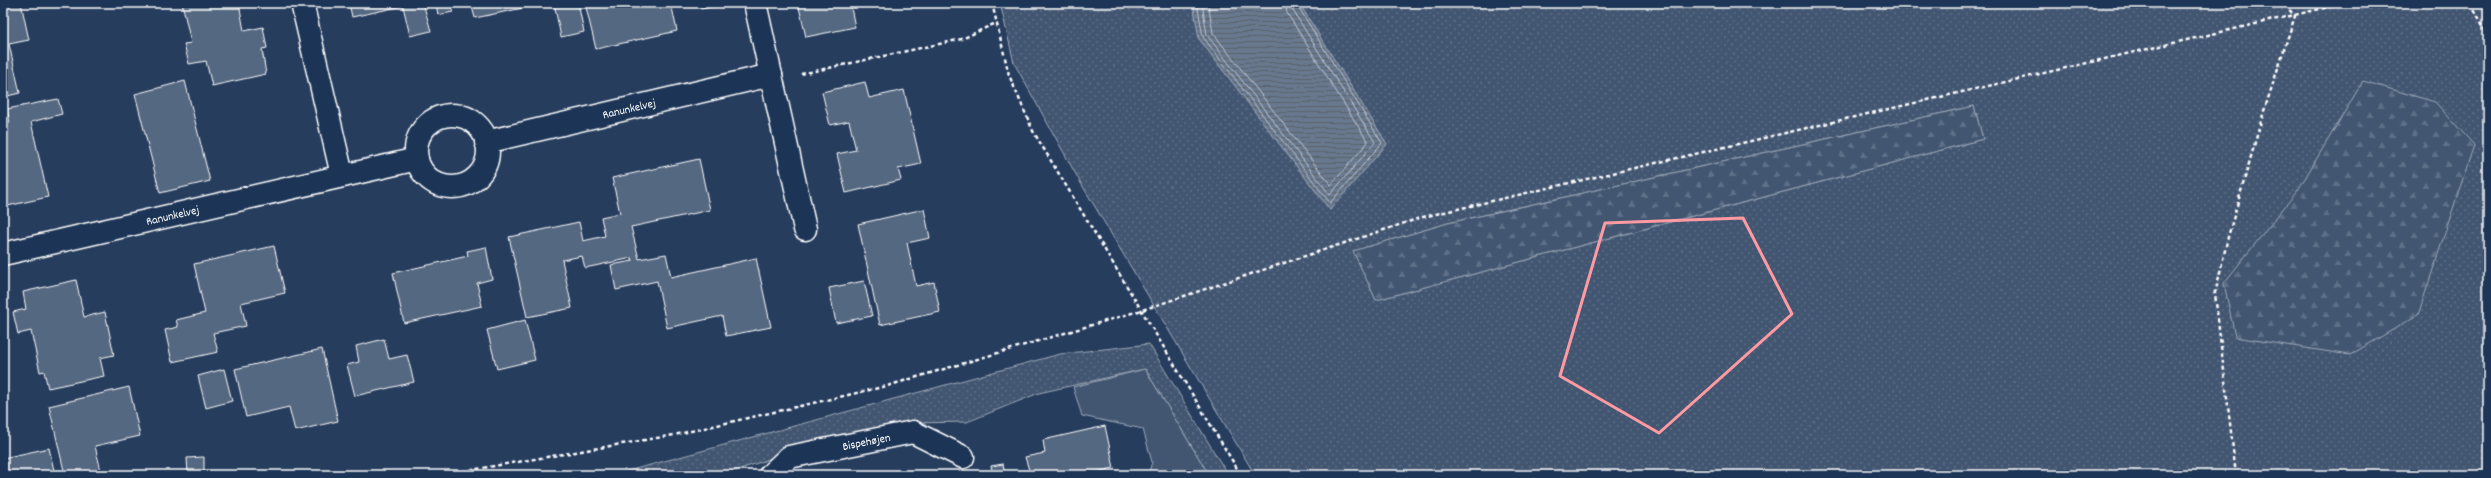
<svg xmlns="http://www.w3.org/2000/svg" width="2491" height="478" font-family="Dekko,sans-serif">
<defs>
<pattern id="grass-dots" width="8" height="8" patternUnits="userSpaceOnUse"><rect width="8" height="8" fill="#425672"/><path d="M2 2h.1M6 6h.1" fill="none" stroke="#5e6f87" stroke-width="1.8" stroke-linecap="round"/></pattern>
<pattern id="forest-firs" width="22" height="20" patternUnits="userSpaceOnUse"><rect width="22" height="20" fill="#425672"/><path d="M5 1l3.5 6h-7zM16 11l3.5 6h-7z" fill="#5e6f87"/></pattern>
<pattern id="water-rules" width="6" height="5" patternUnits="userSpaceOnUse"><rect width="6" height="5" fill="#67788e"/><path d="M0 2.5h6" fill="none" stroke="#5a626d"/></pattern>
</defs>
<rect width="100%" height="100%" fill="#263d5e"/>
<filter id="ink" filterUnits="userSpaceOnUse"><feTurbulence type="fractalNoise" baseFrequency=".025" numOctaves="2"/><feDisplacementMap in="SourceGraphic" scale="8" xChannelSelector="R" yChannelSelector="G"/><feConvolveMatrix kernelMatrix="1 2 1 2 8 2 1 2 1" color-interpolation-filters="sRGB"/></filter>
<g filter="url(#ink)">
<g fill="url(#grass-dots)" stroke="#a0aab8" fill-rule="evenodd">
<path d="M1000,3H2488V475H1255L1079,180L1014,63ZM1974,106L1983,139L1376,300L1354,251L1448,223Z"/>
<polygon points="1149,344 1228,475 1209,475 1145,369 1039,393 967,422 914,423 784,454 723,475 613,475 1060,354"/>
</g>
<g fill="url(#forest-firs)" stroke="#a0aab8">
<polygon points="2363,81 2435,102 2474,145 2418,315 2350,355 2235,337 2224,283 2298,190"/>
<polygon points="1974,106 1983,139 1376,300 1353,251 1448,223"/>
</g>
<polygon fill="#425672" stroke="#a0aab8" points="1145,369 1209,475 1148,475 1152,462 1143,429 1082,416 1073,387"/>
<polygon fill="url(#water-rules)" stroke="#a4aebb" points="1193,3 1299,3 1387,144 1330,210 1199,39"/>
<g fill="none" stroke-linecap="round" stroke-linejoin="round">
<g stroke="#c2c9d2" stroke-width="1">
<polyline points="1197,3 1203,37 1330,203 1382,143 1296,3"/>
<polyline points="1202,3 1207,35 1330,195 1375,142 1292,9 1291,3"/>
<polyline points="1208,3 1213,33 1331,185 1368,142 1287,13 1285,3"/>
</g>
</g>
<g fill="#556781" stroke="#fff">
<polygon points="3,3 21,3 29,40 9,44 20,93 3,97"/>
<polygon points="182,3 239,3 244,31 263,27 267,48 262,49 266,74 212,86 206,61 189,64 184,44 191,43"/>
<polygon points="349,3 423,3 431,31 410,36 403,6 352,17"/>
<polygon points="436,3 451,3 453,12 438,15"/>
<polygon points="471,3 521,3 523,8 475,18"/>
<polygon points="554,3 578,3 584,32 561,37"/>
<polygon points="585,3 671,3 677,31 596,49"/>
<polygon points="700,3 722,3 722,5 701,9"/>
<polygon points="798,3 850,3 855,27 806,37"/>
<polygon points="185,81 210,181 160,193 135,94"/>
<polygon points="865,82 869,98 904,90 921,164 898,169 901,180 846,193 837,154 856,150 849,121 830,125 822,92"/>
<polygon points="58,99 62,114 31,122 48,197 3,207 3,125 10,123 7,109"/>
<polygon points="699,159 710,210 631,227 639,259 666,254 671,277 756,258 771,327 726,336 722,316 667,328 657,281 616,290 611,265 633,261 632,258 585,268 582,256 562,260 572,308 527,317 509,237 579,222 583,241 605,236 601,217 620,213 612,178"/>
<polygon points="924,209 930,238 907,243 916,286 934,282 940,312 880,325 858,224"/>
<polygon points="274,246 285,293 241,303 246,326 213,333 218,352 172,362 165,330 178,327 176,320 205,313 194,264"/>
<polygon points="486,247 492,279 477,283 482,306 404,323 393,273 468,256 467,251"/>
<polygon points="76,280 84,317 105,312 114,355 100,358 104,376 48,388 44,371 40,372 31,331 18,334 13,312 26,309 23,292"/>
<polygon points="864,281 872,316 836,323 829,288"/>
<polygon points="525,320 535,360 497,369 487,330"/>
<polygon points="384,339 389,359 407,355 414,382 355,396 347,365 359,362 356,346"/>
<polygon points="322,349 338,421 295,431 289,407 246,417 235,369"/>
<polygon points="224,369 232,401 206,408 198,376"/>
<polygon points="129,387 140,436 95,446 102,475 65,475 49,406"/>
<polygon points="1105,426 1114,468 1092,473 1093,475 1007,475 1029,470 1025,457 1045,453 1043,440"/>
<polygon points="49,448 55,475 3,475 3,458"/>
<polygon points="204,457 204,475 188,475 187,458"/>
<polygon points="1003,464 1005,475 993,475 991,466"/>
</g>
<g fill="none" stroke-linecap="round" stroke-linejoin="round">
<g stroke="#fff" stroke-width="25">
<g id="minor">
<polyline points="302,3 342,175"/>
<polyline points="755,3 805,229"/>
<circle cx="452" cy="151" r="36"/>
<path id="s1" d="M486,142L771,75"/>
<path id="s2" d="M3,254L417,159"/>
<path id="s3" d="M770,475L789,457L913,432L963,457"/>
</g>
</g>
<g stroke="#fff" stroke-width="2.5" stroke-dasharray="4 3" stroke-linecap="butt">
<polyline points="992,3 1009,75 1033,131 1241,475"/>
<polyline points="2471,3 2488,35"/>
<polyline points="801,74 962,39 996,23"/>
<polyline points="442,475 674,435 887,386 1142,310 1423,217 2346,3"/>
<polyline points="2236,475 2215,294 2228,237 2264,111 2295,16 2283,3"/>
</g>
<use href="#minor" stroke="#1d3557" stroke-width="22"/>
</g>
</g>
<path fill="none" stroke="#ff9aa2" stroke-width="3" stroke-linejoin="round" d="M1743,218L1792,314L1659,433L1560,376L1605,223Z"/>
<g text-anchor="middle" stroke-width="3" stroke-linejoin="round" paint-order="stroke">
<g font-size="12" fill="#fff" stroke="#1d3557">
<text dy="4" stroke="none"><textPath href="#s1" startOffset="147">Ranunkelvej</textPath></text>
<text dy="4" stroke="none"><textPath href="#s2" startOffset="174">Ranunkelvej</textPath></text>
<text dy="4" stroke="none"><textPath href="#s3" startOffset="105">Bispehøjen</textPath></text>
</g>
</g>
<rect width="2491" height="478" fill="none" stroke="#1d3557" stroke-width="16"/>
<rect x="8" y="8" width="2475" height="462" fill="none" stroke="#fff" stroke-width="1.5" filter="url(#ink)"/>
</svg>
